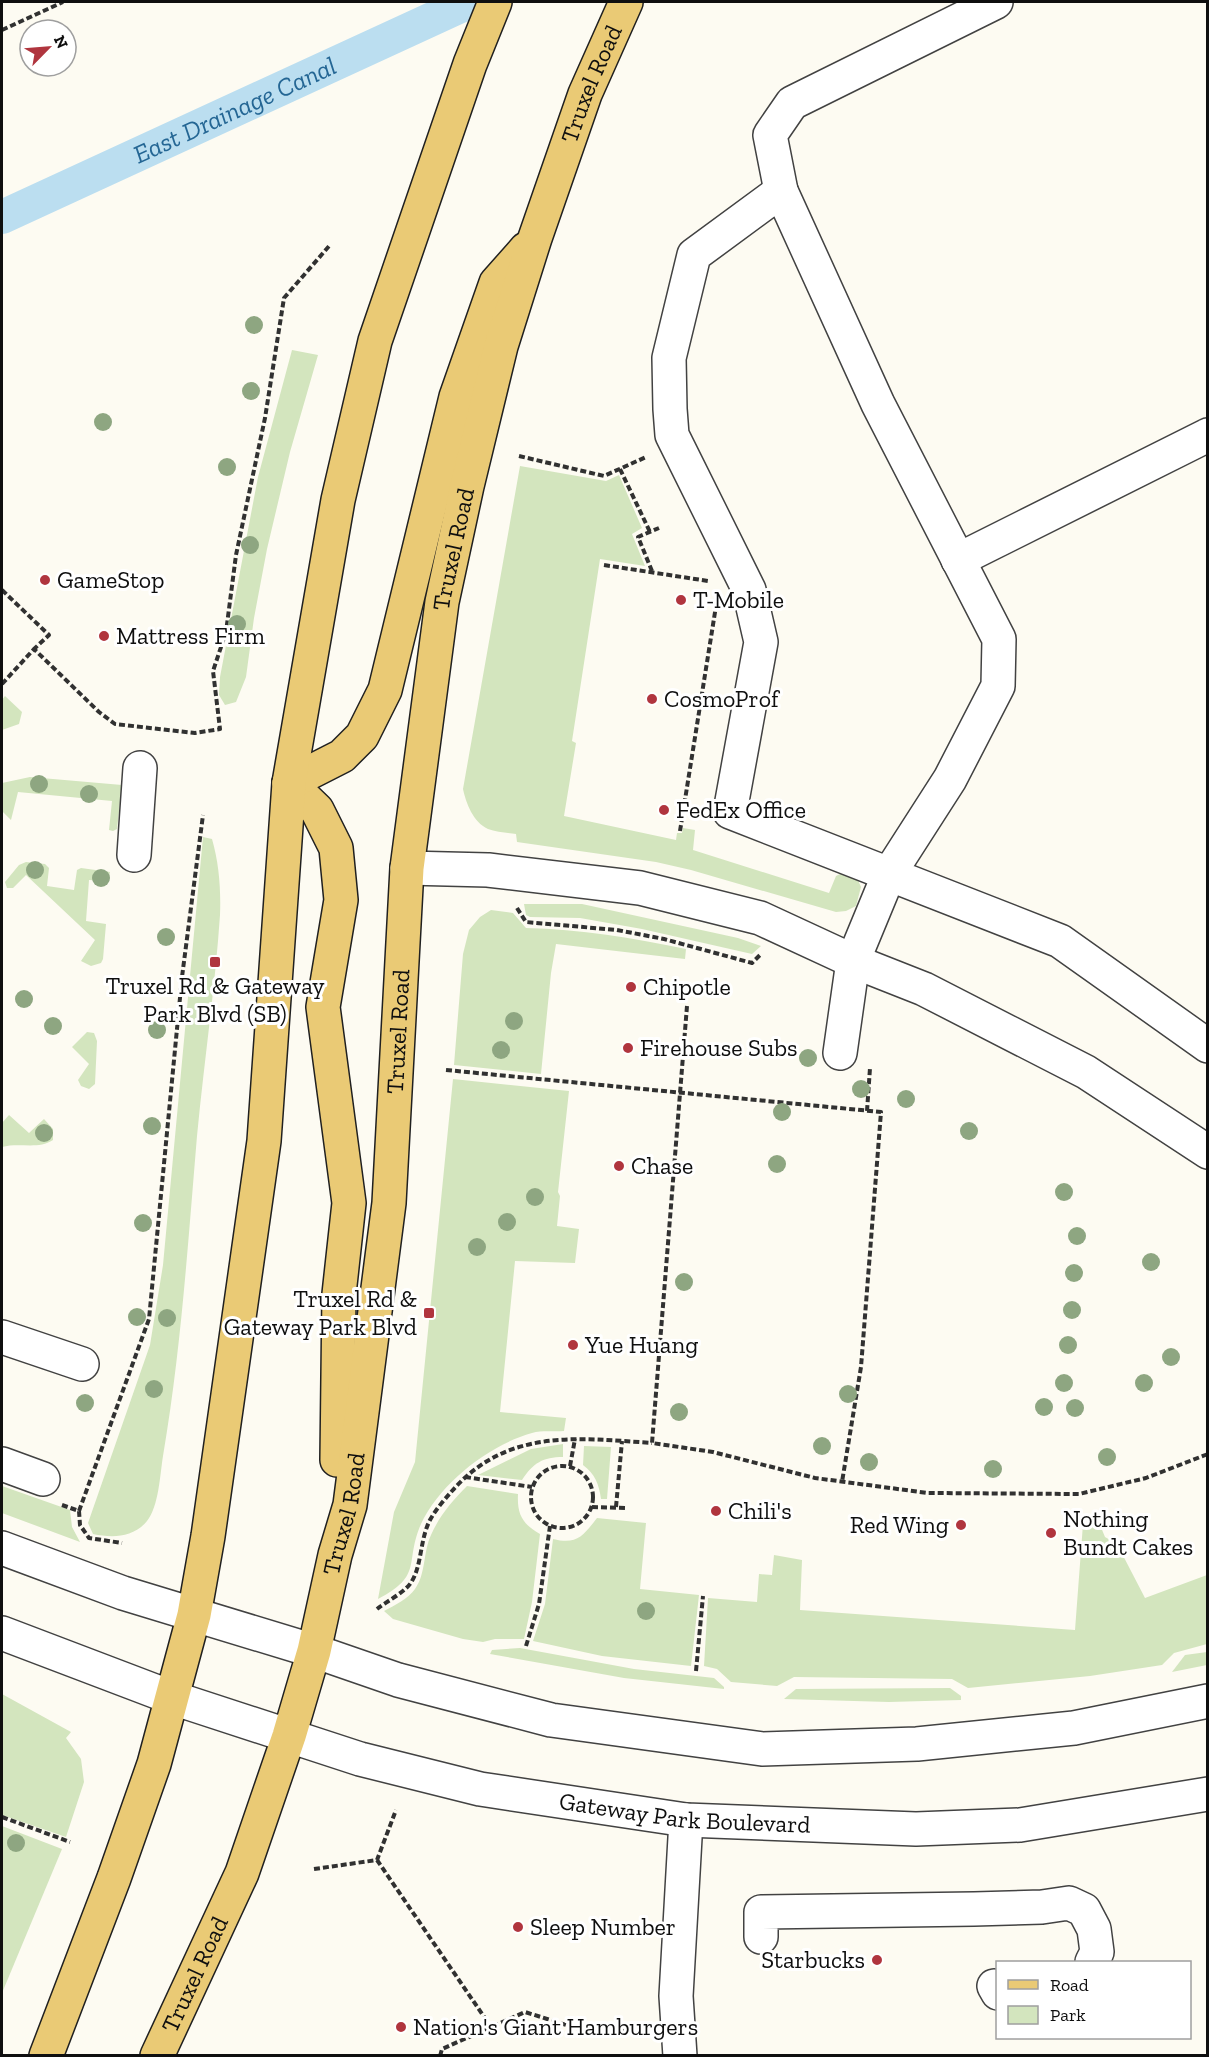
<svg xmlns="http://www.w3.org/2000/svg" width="1209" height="2057" font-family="'Zilla Slab',serif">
<rect width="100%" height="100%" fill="#fdfbf2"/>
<g fill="#d3e5be">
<polygon points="292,350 318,355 290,452 267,549 254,618 246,677 236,702 225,705 219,695 220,677 258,477"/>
<path d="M520,466L606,481L619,475L642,528L632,534L645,566L600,559L572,741L576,743L564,816L676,840L677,833H682L683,828L695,830L693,850L829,893L836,876L842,873L857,878L861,887L856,906L846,911L836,912L691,870L656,862L517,842L516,834C508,833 496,832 488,829C473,822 466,803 463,789Z"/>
<polygon points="5,696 22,712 19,724 2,730 2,700"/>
<polygon points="30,777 122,785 117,829 113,831 109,830 112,801 18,792 11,820 2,811 2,783"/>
<path d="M203,837L212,839C219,863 221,889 220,915C215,989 204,1062 197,1136C188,1243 181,1350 163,1456C160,1474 159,1506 147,1521C133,1538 112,1538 93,1534L88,1523L150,1345L163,1265Z"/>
<polygon points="26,862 45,864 49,868 47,886 74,890 77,870 81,868 110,872 108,881 89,880 86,921 106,924 103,959 101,963 91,966 81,961 95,940 26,875 13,888 7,888 5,882 19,865"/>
<polygon points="524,904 582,904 738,938 761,946 752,954 642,929 580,918 530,917 526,915"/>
<path d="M491,910L513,913L526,928C580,929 633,938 686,949L685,959L556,944L551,973L541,1074L454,1065L463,954L469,930L480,917Z"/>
<polygon points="87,1032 94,1033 97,1041 95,1084 89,1089 81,1086 78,1080 89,1064 72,1047"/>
<path d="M453,1079L569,1091L558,1192L560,1196L557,1226L579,1229L575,1263L515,1261L500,1412L566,1418L564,1431C554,1432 542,1430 532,1433C489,1445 440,1483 421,1524C404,1563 424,1575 378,1599L394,1512L415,1462Z"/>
<path d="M9,1115L29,1133L44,1119L53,1129V1140C38,1150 19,1142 2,1147V1123Z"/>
<path d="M563,1444V1457C543,1457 533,1463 522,1480L478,1475L531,1449Z"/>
<path d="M584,1446L611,1447L607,1499H601C599,1484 595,1474 583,1465Z"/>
<polygon points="2,1486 70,1510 72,1527 80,1542 2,1513"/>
<path d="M467,1486L518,1494C517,1514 522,1524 540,1534L532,1602L524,1639H495L483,1642L463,1639L393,1619L384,1611C395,1605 408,1599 415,1589C426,1574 423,1552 431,1535C440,1515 452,1501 467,1486Z"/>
<path d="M597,1518L646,1523L640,1589L699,1595L691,1666L602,1656L533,1641L545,1604L553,1539C577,1545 583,1536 597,1518Z"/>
<polygon points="1098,1520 1105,1537 1117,1544 1145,1598 1207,1575 1207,1644 1174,1653 1162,1665 1090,1676 968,1688 952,1679 794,1677 777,1686 731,1682 717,1669 704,1666 708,1598 757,1602 759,1574 772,1575 774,1555 802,1560 800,1610 1075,1630 1083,1524"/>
<polygon points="520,1648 634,1669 714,1678 724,1687 724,1689 624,1678 490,1654 492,1650"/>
<polygon points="1207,1652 1207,1665 1172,1672 1185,1655"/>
<polygon points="950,1688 961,1696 961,1700 889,1702 784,1699 796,1689"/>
<polygon points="2,1694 71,1732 66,1738 81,1759 84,1782 66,1837 2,1815"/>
<polygon points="2,1826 62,1849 2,1993"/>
</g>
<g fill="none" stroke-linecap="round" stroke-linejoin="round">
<path stroke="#bbdef0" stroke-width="34" id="s1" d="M2,217L469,2"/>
<g stroke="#424242" stroke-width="36">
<g id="minor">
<polyline points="781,191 770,135 792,103 996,2"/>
<polyline points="958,560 1208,435"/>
<polyline points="134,855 140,768"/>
<polyline points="407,868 488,870 640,888 760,918 853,961 924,989 1086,1072 1208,1152"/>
<polyline points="840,1053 853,961 889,874 950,779 998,686 999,639 878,404 781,191 694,255 669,358 670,409 672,435 749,590 761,642 730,812 1060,941 1208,1046"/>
<polyline points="2,1337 82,1364"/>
<polyline points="2,1464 43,1479"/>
<polyline points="2,1548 123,1593 314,1651 398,1680 551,1720 762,1749 917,1744 1074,1728 1208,1701"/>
<path id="s2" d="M2,1633L173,1698L360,1759L480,1789L686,1820L916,1829L1020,1825L1208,1794"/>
<polyline points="761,1937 761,1912 974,1909 1042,1907 1069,1903 1084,1910 1094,1929 1097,1952 1092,1962"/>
<polyline points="994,1986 998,1993"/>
<polyline points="680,2056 676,1996 686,1820"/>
</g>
</g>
<g stroke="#202020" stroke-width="36">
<g id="major">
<polyline points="289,783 317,810 336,848 341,900 323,1007 349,1203 339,1294 337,1460"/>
<polyline points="289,783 342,756 362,736 385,690 456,397 496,283 526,249"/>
<polyline points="46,2056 114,1878 154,1764 194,1615 208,1536 264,1141 289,783 338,500 375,341 470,64 495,2"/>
<path id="s3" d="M157,2056L242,1873L289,1736L314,1651L335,1555L350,1505L389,1203L407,868L442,602L467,486L501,346L535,238L585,94L626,2"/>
</g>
</g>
<g stroke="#313131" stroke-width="4" stroke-dasharray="6 3" stroke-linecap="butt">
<polyline points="2,30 63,2"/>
<polyline points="519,456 604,476 646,457"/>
<polyline points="620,469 650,532"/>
<polyline points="604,565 708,581"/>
<polyline points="652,571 638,537 659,528"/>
<polyline points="2,590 49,635 34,649"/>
<polyline points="2,684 34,649 99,712 115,724 195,733 220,729 213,671 226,632 236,555 265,418 284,298 330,245"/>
<polyline points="680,831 716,606"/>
<polyline points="517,908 526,922 617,930 664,939 752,963 761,954"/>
<polyline points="687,1006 652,1443 713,1452 815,1478 928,1493 1079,1494 1146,1478 1208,1454"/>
<polyline points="446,1070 881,1112 861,1367 842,1482"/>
<polyline points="867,1111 870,1068"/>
<circle cx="562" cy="1497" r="31"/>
<polyline points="570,1466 575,1439"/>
<polyline points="465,1477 532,1487"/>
<polyline points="62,1505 79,1511 80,1525 89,1538 122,1543"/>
<polyline points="592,1507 627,1508"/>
<polyline points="616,1507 622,1441"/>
<polyline points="79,1511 149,1319 182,977 203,815"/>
<path d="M377,1609C387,1601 406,1592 412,1581C422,1564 420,1539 430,1520C436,1509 445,1499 452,1491C507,1428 577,1438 652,1443"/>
<polyline points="526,1646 539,1604 550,1526"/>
<polyline points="696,1671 703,1596"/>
<polyline points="2,1817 70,1842"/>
<polyline points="377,1860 491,2027"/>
<polyline points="314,1869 377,1860 396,1810"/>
<polyline points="440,2056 442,2049 525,2012 601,2036 645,2026"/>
</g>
<use href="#minor" stroke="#fff" stroke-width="33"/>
<use href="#major" stroke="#eaca75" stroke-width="33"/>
</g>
<g fill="#8ea681">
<circle cx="254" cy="325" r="9"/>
<circle cx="251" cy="391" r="9"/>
<circle cx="103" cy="422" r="9"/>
<circle cx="227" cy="467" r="9"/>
<circle cx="250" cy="545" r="9"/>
<circle cx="237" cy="624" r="9"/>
<circle cx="39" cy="784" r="9"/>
<circle cx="89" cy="794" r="9"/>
<circle cx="35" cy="870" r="9"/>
<circle cx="101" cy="878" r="9"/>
<circle cx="166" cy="937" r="9"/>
<circle cx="24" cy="999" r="9"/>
<circle cx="514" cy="1021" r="9"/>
<circle cx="53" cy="1026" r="9"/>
<circle cx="157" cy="1030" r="9"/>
<circle cx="501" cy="1050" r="9"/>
<circle cx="808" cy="1058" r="9"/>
<circle cx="861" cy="1089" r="9"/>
<circle cx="906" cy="1099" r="9"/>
<circle cx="782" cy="1112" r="9"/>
<circle cx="152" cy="1126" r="9"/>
<circle cx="969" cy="1131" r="9"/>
<circle cx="44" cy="1133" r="9"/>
<circle cx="777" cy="1164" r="9"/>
<circle cx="1064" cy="1192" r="9"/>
<circle cx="535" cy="1197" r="9"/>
<circle cx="507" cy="1222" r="9"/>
<circle cx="143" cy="1223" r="9"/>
<circle cx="1077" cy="1236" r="9"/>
<circle cx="477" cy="1247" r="9"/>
<circle cx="1151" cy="1262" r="9"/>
<circle cx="1074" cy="1273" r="9"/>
<circle cx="684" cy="1282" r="9"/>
<circle cx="1072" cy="1310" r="9"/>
<circle cx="137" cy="1317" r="9"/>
<circle cx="167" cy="1318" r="9"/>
<circle cx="1068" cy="1345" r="9"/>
<circle cx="1171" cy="1357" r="9"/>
<circle cx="1064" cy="1383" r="9"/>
<circle cx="1144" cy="1383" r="9"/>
<circle cx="154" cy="1389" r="9"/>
<circle cx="848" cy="1394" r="9"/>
<circle cx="85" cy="1403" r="9"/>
<circle cx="1044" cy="1407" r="9"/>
<circle cx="1075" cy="1408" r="9"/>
<circle cx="679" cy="1412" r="9"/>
<circle cx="822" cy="1446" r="9"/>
<circle cx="1107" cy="1457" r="9"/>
<circle cx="869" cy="1462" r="9"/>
<circle cx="993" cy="1469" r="9"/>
<circle cx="646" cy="1611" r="9"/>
<circle cx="16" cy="1843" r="9"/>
</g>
<g fill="#b0353e" stroke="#fff" stroke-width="2">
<circle cx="45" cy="580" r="6"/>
<circle cx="681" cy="600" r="6"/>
<circle cx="104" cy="636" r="6"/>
<circle cx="652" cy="699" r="6"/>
<circle cx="664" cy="810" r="6"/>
<rect x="209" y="956" width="12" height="12" rx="3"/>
<circle cx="631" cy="987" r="6"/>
<circle cx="628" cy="1048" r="6"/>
<circle cx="619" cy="1166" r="6"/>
<rect x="423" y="1307" width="12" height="12" rx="3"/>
<circle cx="573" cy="1345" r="6"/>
<circle cx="716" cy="1511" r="6"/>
<circle cx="961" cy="1525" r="6"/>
<circle cx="1051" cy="1533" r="6"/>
<circle cx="518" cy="1927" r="6"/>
<circle cx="877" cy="1960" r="6"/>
<circle cx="401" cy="2027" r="6"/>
</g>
<g text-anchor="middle" stroke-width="6" stroke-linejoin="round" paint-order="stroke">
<g font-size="24" fill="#0f0f0f" stroke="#fff">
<text dy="8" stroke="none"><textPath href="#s3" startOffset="2034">Truxel Road</textPath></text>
<text dy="8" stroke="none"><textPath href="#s3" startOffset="1548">Truxel Road</textPath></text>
<text dy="8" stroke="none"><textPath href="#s3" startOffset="1062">Truxel Road</textPath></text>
<text dy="8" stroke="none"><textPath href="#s3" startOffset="576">Truxel Road</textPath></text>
<text dy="8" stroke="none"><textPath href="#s2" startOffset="710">Gateway Park Boulevard</textPath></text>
<text dy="8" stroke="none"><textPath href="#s3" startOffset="90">Truxel Road</textPath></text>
</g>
<g font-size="24" fill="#0f0f0f" stroke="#fff" text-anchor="start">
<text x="57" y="588">GameStop</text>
<text x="693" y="608">T-Mobile</text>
<text x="116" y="644">Mattress Firm</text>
<text x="664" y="707">CosmoProf</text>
<text x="676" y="818">FedEx Office</text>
<text x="215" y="994" text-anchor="middle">Truxel Rd &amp; Gateway<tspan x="215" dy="28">Park Blvd (SB)</tspan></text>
<text x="643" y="995">Chipotle</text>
<text x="640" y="1056">Firehouse Subs</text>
<text x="631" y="1174">Chase</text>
<text x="417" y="1307" text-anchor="end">Truxel Rd &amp;<tspan x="417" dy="28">Gateway Park Blvd</tspan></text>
<text x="585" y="1353">Yue Huang</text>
<text x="728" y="1519">Chili's</text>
<text x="1063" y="1527">Nothing<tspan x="1063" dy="28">Bundt Cakes</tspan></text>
<text x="949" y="1533" text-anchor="end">Red Wing</text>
<text x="530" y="1935">Sleep Number</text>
<text x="865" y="1968" text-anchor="end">Starbucks</text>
<text x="413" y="2035">Nation's Giant Hamburgers</text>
</g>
<g font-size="26" font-style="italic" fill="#246694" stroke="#fff">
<text dy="9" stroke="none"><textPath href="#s1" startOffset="256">East Drainage Canal</textPath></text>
</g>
</g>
<rect width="1209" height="2057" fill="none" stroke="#0f0f0f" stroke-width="6"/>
<rect x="996" y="1961" width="195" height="78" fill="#ffffff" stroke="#9f9f9f" stroke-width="1.5"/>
<rect x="1008" y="1980" width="30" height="9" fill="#eaca75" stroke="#9f9f9f" stroke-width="1.5"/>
<text x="1050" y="1991" font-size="18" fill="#0f0f0f">Road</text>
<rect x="1008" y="2006" width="30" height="18" fill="#d3e5be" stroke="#9f9f9f" stroke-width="1.5"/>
<text x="1050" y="2021" font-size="18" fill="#0f0f0f">Park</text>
<g transform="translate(48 48) rotate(65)"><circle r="28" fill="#ffffff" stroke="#9f9f9f" stroke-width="1.5"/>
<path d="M0-4.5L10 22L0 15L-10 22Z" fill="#b0353e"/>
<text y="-9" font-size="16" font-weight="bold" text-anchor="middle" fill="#0f0f0f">N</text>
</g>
</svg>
